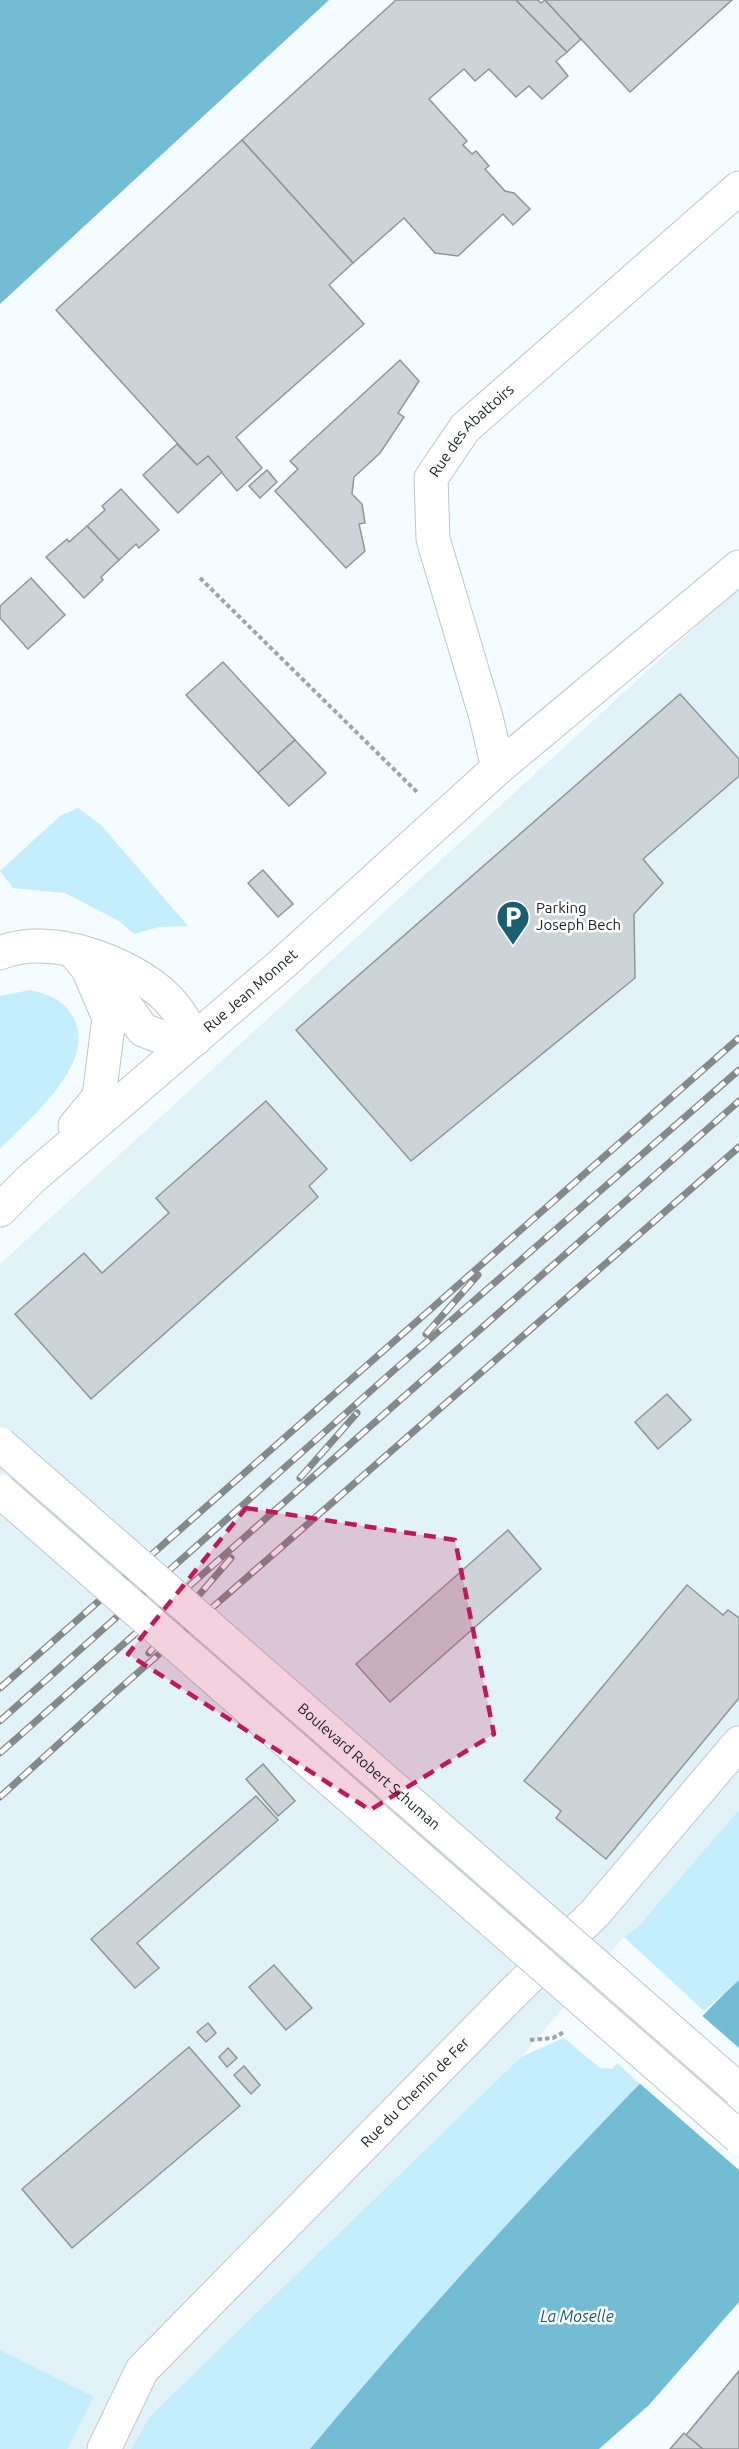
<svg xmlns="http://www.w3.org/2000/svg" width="739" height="2449" font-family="Ubuntu,sans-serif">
<rect width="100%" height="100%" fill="#f4fcff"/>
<polygon fill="#e1f2f8" points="739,587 739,1849 624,1937 521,2057 150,2416 131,2449 0,2449 0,1264"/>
<g fill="#c5eefc">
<polygon points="78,808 101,825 188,926 159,927 134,934 119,921 65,893 13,888 0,871 60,816"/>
<path d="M30,990C50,995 65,1000 74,1019C97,1064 28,1120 0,1149V996Z"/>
<polygon points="739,1810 739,1980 704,2011 624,1937 639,1926"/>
<polygon points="564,2038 600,2068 612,2069 617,2063 640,2084 310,2449 131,2449 150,2416 521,2057"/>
<polygon points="0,2350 94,2397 67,2449 0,2449"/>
</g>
<g fill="#72bcd4">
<polygon points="0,0 329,0 0,304"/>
<path d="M739,1980V2302L649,2405L599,2449H310C412,2327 519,2209 629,2095C667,2057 699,2016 739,1980Z"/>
</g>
<polygon fill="#f4fcff" points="699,2013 739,2048 739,2170 638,2082"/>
<g fill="#ccd4d7" stroke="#8f9699" stroke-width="1.5">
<polygon points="396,0 516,0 567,52 556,61 568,76 542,99 529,86 516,97 489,69 475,81 464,69 429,99 467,141 463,145 472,154 476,151 489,166 485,169 505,191 514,193 530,209 513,225 503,214 458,256 435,253 404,218 353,263 242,140"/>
<polygon points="516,0 538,0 541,3 545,0 581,39 567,52"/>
<polygon points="545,0 732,0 630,92"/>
<polygon points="242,140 353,263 329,285 364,324 236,437 262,468 237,491 208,456 197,465 56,310"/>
<polygon points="400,360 419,381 398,413 404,417 380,453 354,477 352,494 362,504 365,523 359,524 365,551 346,568 275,491 298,469 290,461"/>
<polygon points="177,444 197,465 208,456 222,472 178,513 143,475"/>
<polygon points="267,470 277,482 260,498 249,486"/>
<polygon points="121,489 159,530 139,548 136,544 119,560 87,526 105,510 102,506"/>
<polygon points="87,526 119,560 101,577 103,580 84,598 46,557 67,539 69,542"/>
<polygon points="31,578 65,615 28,649 0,618 0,606"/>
<polygon points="223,662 295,740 258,773 186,695"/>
<polygon points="680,694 739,759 739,776 643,859 663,883 634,914 635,978 411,1161 296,1030"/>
<polygon points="295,740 326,773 289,806 258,773"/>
<polygon points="263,870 293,904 278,917 248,883"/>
<polygon points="266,1101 327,1169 309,1186 318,1197 91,1399 15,1314 84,1253 102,1273 169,1213 156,1198"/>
<polygon points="667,1394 691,1420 658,1449 635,1422"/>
<polygon points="508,1530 541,1569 390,1702 356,1664"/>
<polygon points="687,1585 723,1615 728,1610 739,1618 739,1698 606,1859 556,1818 561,1811 524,1781"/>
<polygon points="263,1764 295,1801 278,1816 246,1779"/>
<polygon points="256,1796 278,1820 137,1943 159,1968 135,1988 91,1939"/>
<polygon points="274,1965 312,2008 286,2030 249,1987"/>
<polygon points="208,2023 216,2033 206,2042 197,2032"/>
<polygon points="189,2047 240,2106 72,2248 22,2189"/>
<polygon points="228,2048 237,2058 227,2067 219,2057"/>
<polygon points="244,2066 260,2085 251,2094 234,2075"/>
<polygon points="739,2371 739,2449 703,2449 686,2435"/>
<polygon points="684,2433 686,2435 703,2449 670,2449"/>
</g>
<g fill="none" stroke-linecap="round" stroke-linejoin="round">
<g stroke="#bfc6c9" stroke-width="35">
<g id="street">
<path id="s1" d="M498,768L486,717L433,539L431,478L465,428L739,188"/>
<polyline points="74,952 88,969 109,1018 99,1097 75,1126"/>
<path d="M0,953C49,932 130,962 166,997C179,1009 186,1024 195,1039"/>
<polyline points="107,980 143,1030 167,1039 195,1039"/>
<path id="s2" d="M0,1210L32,1178L282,964L498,768L739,567"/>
<path id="s3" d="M104,2449L142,2370L511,1995L595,1913L739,1743"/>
</g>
</g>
<g stroke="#9fa5a7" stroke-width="4" stroke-dasharray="4.5 3" stroke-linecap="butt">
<polyline points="200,578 418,793"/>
<polyline points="530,2040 553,2038 564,2032"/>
</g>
<use href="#street" stroke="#fff" stroke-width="33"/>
<g stroke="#848a8b" stroke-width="7">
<g id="rail">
<polyline points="426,1334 478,1275"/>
<polyline points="300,1478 357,1413"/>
<polyline points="149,1653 231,1558"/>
<polyline points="0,1688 739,1038"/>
<polyline points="0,1721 392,1372 739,1070"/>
<polyline points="0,1753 739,1101"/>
<polyline points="0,1797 118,1690 739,1147"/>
</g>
</g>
<use href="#rail" stroke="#fff" stroke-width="4.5" stroke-dasharray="14" stroke-linecap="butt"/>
<g stroke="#bfc6c9" stroke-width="35" stroke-linecap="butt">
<g id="primary-bridge">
<path id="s4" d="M0,1444L739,2090"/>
<polyline points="0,1491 739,2137"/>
</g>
</g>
<use href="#primary-bridge" stroke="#fff" stroke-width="33"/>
</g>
<path fill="#c2185b" fill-opacity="0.2" stroke="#c2185b" stroke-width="4.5" stroke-dasharray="12 8" stroke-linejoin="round" d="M246,1508L455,1540L494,1734L370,1810L128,1654Z"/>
<defs>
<g id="parking-pin" transform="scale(1.725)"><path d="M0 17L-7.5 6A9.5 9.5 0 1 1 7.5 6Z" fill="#1a5e71" stroke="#fff"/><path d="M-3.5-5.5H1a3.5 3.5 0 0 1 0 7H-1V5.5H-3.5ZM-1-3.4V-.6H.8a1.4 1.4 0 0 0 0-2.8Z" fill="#fff"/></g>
</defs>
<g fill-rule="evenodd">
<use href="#parking-pin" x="513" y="917"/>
</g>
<g text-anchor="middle" stroke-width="5" stroke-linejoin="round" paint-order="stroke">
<g font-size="15" fill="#1d2021" stroke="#fff">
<text dy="5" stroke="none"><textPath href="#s1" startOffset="362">Rue des Abattoirs</textPath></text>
<text dy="5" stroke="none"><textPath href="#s2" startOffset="333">Rue Jean Monnet</textPath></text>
<text dy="5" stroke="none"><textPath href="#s4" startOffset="490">Boulevard Robert Schuman</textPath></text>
<text dy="5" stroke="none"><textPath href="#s3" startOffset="477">Rue du Chemin de Fer</textPath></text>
</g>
<g font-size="15" fill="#1d2021" stroke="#fff" text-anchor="start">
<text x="536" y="913">Parking<tspan x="536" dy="17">Joseph Bech</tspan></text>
</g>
<g font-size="16" font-style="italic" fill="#1b5869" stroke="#fff">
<text x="577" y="2322">La Moselle</text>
</g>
</g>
</svg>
